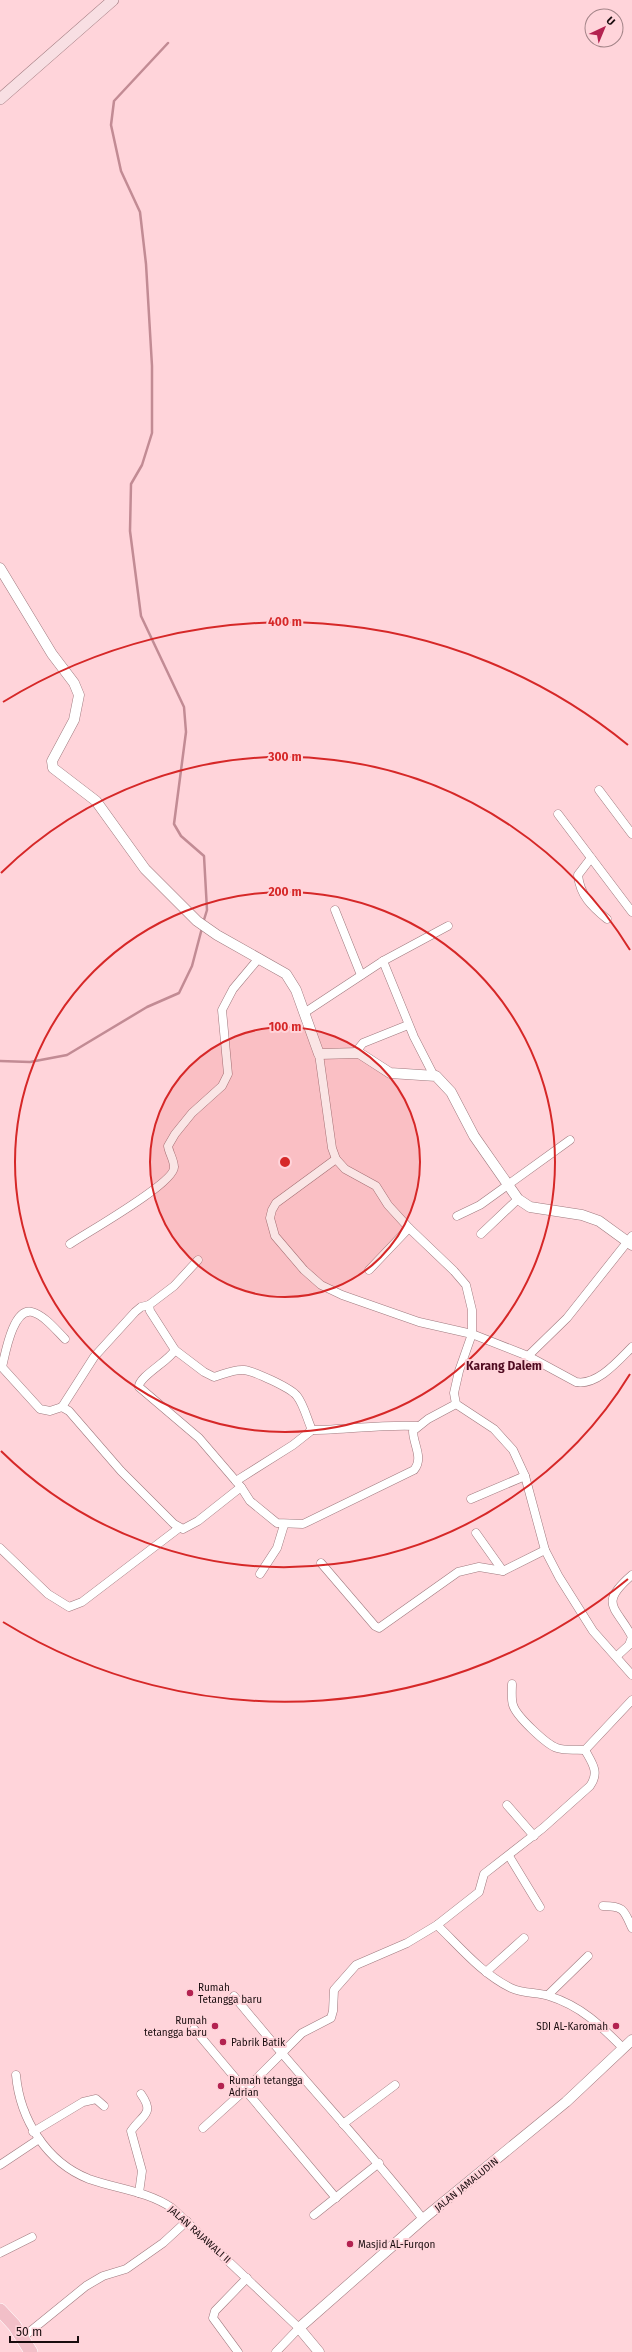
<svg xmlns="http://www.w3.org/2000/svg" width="632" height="2352" font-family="'Fira Sans',sans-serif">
<rect width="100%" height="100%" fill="#ffd4da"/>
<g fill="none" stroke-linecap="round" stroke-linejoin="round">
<g stroke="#c28b94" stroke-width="2.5">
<polyline points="168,43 114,101 111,125 121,171 140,212 146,264 152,366 152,433 142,465 131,484 130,531 141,616 184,707 186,732 174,824 181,836 204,856 207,910 203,923"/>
<polyline points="0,1061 30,1062 67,1055 147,1007 179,993 192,966 202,928"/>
</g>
<g stroke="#9f797e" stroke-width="9">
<g id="minor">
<polyline points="599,790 632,834"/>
<polyline points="558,814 632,912"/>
<path d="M591,858L578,875C580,895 591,906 607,919"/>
<polyline points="335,910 361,975"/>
<polyline points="383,961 414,1037 433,1074"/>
<polyline points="304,1013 383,961 448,926"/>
<polyline points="355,1053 363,1043 408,1025"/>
<polyline points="319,1054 332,1148 336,1159 345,1169 376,1186 388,1205 409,1228 454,1271 466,1285 472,1310 472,1334 459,1371 454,1393 456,1404 494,1429 513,1450 525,1476 545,1550 559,1577 593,1631 632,1675"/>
<path d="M336,1159L276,1203L272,1210L270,1218L275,1236L304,1270L321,1285L342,1295L419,1322L472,1334L528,1356L576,1382C597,1386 618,1361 632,1347"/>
<polyline points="457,1216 480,1205 570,1140"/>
<polyline points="481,1234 518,1199"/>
<path d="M70,1244C86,1233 175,1183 174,1167C174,1160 169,1153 168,1146L175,1134L192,1113L222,1086L228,1074L222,1010L233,989L259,958"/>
<path d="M198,1260L174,1286L149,1305L150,1311L175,1350C169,1361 138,1377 139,1387L199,1438L241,1487"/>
<polyline points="369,1270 409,1228"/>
<path d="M175,1350L204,1372L214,1377C224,1374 234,1369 244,1370C254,1371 291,1388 297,1396C304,1405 307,1419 312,1430L293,1445L236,1481"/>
<polyline points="528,1356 567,1318 632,1236"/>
<path d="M0,1365L40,1409L50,1411L62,1407L69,1411L121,1471L174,1524L183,1529L198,1521L241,1487L250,1501L277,1523L303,1524L414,1470C424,1458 413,1444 413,1431L428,1419L456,1404"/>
<path d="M2,1367C5,1355 13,1307 32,1312C44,1315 56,1330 65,1339"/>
<polyline points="62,1407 94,1357 135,1312 141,1307 149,1305"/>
<path d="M312,1430C347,1430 382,1424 417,1426"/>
<polyline points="471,1499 525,1476"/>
<polyline points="476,1533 503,1571"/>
<polyline points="0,1548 48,1594 69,1607 82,1602 179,1528"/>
<polyline points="321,1563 375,1626 379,1628 458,1572 479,1567 503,1571 545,1550"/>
<polyline points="260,1574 277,1548 284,1525"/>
<path d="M617,1656L629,1645L632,1637C617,1607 597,1605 632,1575"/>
<path d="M512,1684C512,1690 511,1699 513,1705C516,1716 547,1745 557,1748C566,1751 576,1749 585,1750L632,1700"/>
<polyline points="507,1805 534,1836"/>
<polyline points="509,1856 540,1907"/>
<path d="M603,1906C624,1906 624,1910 632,1928"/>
<path d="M437,1925C460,1947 482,1974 511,1988C524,1994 537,1992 549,1996C581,2006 600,2025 623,2048"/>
<polyline points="486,1972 524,1938"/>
<polyline points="548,1995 588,1956"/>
<path d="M234,1996C295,2072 363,2142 423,2219"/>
<polyline points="194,2029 336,2198"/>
<path d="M16,2075C20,2119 46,2162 89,2179C117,2189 147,2191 172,2208L299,2328L276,2352"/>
<polyline points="343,2124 395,2085"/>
<path d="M203,2128L246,2089L302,2033L331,2018L333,2011L334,1990L356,1965L407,1943L437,1925L479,1892L484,1874L543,1828L590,1786C600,1772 592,1763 585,1750"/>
<polyline points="33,2132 83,2102 96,2099 104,2106"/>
<polyline points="0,2165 39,2139"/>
<path d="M139,2193L142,2171L131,2131C143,2114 155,2114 141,2094"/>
<polyline points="314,2215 379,2163"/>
<polyline points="0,2253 32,2237"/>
<polyline points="22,2338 86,2286 103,2276 126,2269 163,2243 187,2221"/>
<polyline points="238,2352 213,2318 215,2311 247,2278"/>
</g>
</g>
<g stroke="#9f797e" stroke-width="11">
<g id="tertiary">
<polyline points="0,568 52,654 74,683 79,695 74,720 52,761 53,768 96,801 145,869 197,921 217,935 286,974 296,990 319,1054 359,1053 390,1073 436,1076 451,1092 474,1136 518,1199 530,1207 582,1215 599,1221 632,1245"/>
<polyline points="319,2352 299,2328 423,2219 566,2102 632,2040"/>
</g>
</g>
<g stroke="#9f797e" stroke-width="12">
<polyline id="secondary" points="0,99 113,0"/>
</g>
<g stroke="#fff" stroke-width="14">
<polyline id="primary" points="0,2310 14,2325 31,2352"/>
</g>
<use href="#minor" stroke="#fff" stroke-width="8"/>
<use href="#tertiary" stroke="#fff" stroke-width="10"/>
<use href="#secondary" stroke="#f8dfe3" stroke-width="11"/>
<use href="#primary" stroke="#f2bfc8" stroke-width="13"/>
</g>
<circle cx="285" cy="1162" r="135" fill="#d62828" fill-opacity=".12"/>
<g fill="none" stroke="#d62828" stroke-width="2">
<circle cx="285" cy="1162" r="135"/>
<circle cx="285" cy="1162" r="270"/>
<path d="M630 1374A405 405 0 0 1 1 1451M1 873A405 405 0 0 1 630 950"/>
<path d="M628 1579A540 540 0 0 1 3 1622M3 702A540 540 0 0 1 628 745"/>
</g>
<g fill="#b32250" stroke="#ffd4da" stroke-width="1.5">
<circle cx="190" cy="1993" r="4"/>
<circle cx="215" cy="2026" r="4"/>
<circle cx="616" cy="2026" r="4"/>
<circle cx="223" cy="2042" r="4"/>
<circle cx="221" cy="2086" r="4"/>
<circle cx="350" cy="2244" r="4"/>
</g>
<g text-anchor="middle" stroke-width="4" stroke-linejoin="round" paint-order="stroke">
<g font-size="10" fill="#190c0e" stroke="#ffd4da" text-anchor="start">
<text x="198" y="1991">Rumah<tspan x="198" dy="12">Tetangga baru</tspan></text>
<text x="207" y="2024" text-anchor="end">Rumah<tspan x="207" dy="12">tetangga baru</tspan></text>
<text x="608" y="2030" text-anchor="end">SDI AL-Karomah</text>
<text x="231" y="2046">Pabrik Batik</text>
<text x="229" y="2084">Rumah tetangga<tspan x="229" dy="12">Adrian</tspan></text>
<text x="358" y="2248">Masjid AL-Furqon</text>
</g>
<g font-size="10" fill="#190c0e" stroke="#ffd4da">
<text transform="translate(466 2184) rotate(-39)" y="4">JALAN JAMALUDIN</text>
<text transform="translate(200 2234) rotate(42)" y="4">JALAN RAJAWALI II</text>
</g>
<g font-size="12" font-weight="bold" fill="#500b21" stroke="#ffd4da">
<text x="504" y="1370">Karang Dalem</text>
</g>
</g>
<circle cx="285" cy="1162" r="6" fill="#d62828" stroke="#ffd4da" stroke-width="2"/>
<g font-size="12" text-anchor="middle" font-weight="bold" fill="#d62828" stroke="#ffd4da" stroke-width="4" stroke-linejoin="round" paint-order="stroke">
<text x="285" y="626">400 m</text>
<text x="285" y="761">300 m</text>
<text x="285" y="896">200 m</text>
<text x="285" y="1031">100 m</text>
</g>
<g transform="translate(604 28) rotate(44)"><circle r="19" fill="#ffd4da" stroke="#a38488"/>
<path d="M0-3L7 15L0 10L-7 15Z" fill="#b32250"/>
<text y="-6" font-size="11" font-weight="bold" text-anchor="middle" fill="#190c0e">U</text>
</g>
<path d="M10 2336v6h68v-6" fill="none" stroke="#190c0e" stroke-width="2"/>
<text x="16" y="2336" font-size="12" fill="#190c0e" stroke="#ffd4da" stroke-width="3" paint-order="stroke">50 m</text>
</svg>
